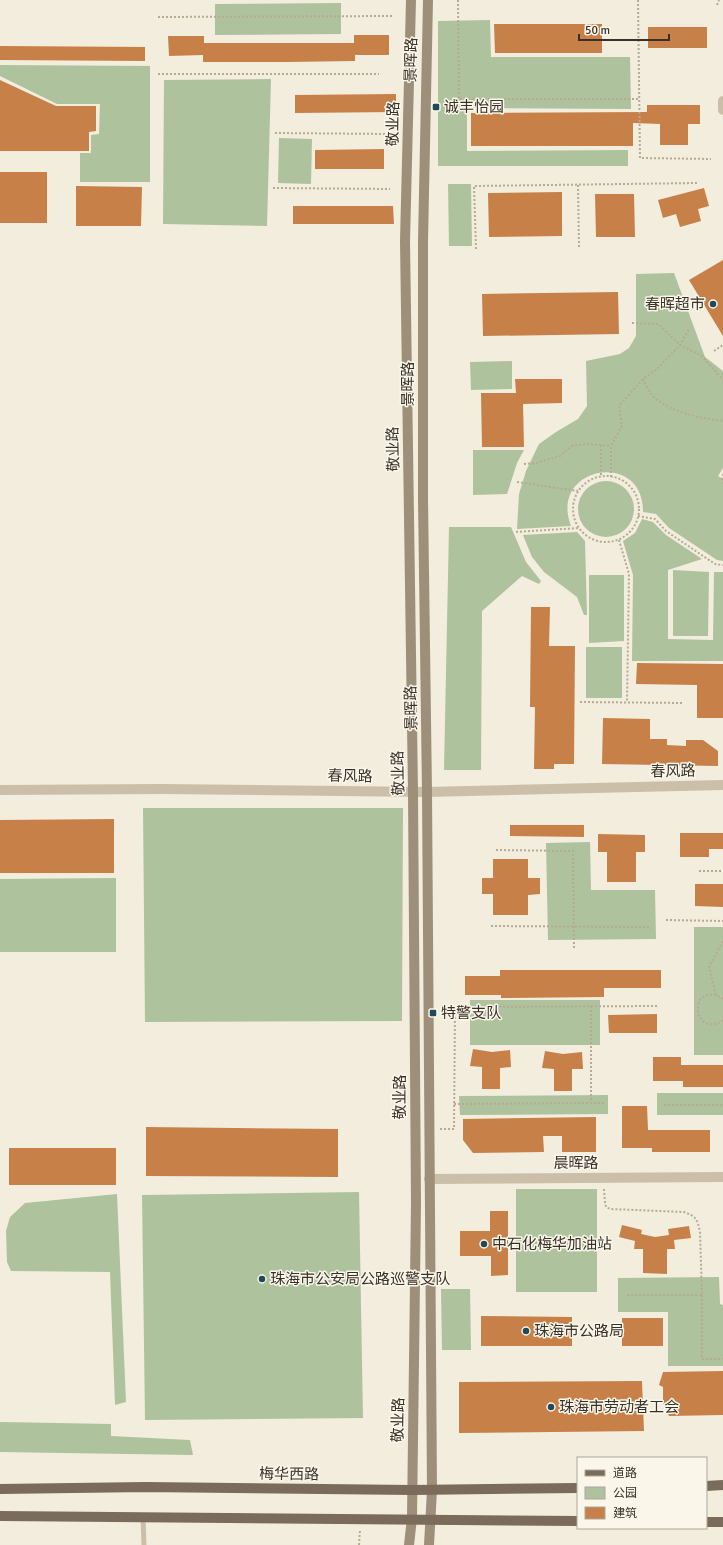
<svg xmlns="http://www.w3.org/2000/svg" width="723" height="1545" font-family="Signika,'Noto Sans SC',sans-serif">
<rect width="100%" height="100%" fill="#f2eddd"/>
<g fill="#aec29d">
<polygon points="341,3 341,34 215,35 215,4"/>
<polygon points="490,20 491,57 630,57 631,109 467,108 467,151 628,150 628,166 438,166 438,21"/>
<polygon points="0,65 150,66 150,182 80,182 80,153 91,153 91,135 99,134 100,104 57,104 0,76"/>
<polygon points="271,79 267,226 163,224 164,80"/>
<polygon points="279,138 312,139 311,184 278,183"/>
<polygon points="448,184 471,184 472,246 449,246"/>
<path d="M674,273L705,357L723,371V468L718,476L723,479V561L717,560L669,528L656,514L643,512C644,449 548,466 571,526L517,529L519,494L526,471L539,444L556,432L578,419L587,406L586,361L620,354L629,348L636,336V274Z"/>
<polygon points="512,361 512,389 471,390 470,362"/>
<polygon points="473,450 524,450 517,463 507,494 473,495"/>
<circle cx="606" cy="509" r="28"/>
<polygon points="642,519 653,522 666,535 702,559 668,570 668,639 713,640 714,572 723,572 723,661 632,661 633,575 623,541 635,533"/>
<polygon points="449,527 511,527 526,562 541,581 539,584 522,576 482,611 481,770 444,770"/>
<polygon points="577,532 585,541 587,615 584,615 577,597 544,572 532,557 523,535"/>
<polygon points="673,570 709,572 708,636 673,636"/>
<polygon points="589,575 624,575 624,641 589,643"/>
<rect x="586" y="647" width="36" height="51"/>
<polygon points="143,808 403,808 402,1021 145,1022"/>
<polygon points="590,842 591,890 655,890 656,939 548,940 546,843"/>
<polygon points="116,878 116,952 0,952 0,879"/>
<rect x="694" y="927" width="29" height="128"/>
<rect x="470" y="1000" width="130" height="45"/>
<rect x="657" y="1093" width="66" height="22"/>
<polygon points="608,1095 608,1114 460,1115 459,1096"/>
<rect x="516" y="1189" width="81" height="103"/>
<polygon points="359,1192 363,1418 145,1420 142,1195"/>
<polygon points="117,1194 126,1402 115,1405 110,1272 11,1271 7,1262 6,1231 10,1217 25,1203"/>
<polygon points="719,1277 720,1304 723,1305 723,1366 668,1366 668,1312 618,1312 618,1278"/>
<polygon points="441,1289 470,1289 471,1350 442,1350"/>
<polygon points="0,1422 111,1424 111,1436 190,1440 193,1455 0,1452"/>
</g>
<g fill="#c68048">
<polygon points="494,24 602,24 602,53 495,53"/>
<rect x="648" y="27" width="59" height="21"/>
<polygon points="354,35 389,35 389,55 355,55 355,61 287,62 203,62 203,55 169,56 168,36 204,36 204,43 354,43"/>
<polygon points="0,46 145,47 145,61 0,60"/>
<polygon points="0,80 56,106 96,106 96,131 89,132 89,151 0,151"/>
<polygon points="396,94 396,112 295,113 295,95"/>
<polygon points="647,105 700,105 700,124 688,124 688,145 660,145 660,124 633,123 633,146 471,146 471,113 647,112"/>
<polygon points="384,149 384,169 315,169 315,150"/>
<rect x="0" y="172" width="47" height="51"/>
<polygon points="76,186 142,187 141,226 76,226"/>
<polygon points="704,188 709,206 698,209 701,221 680,227 676,214 663,218 658,200"/>
<polygon points="562,192 562,236 489,237 488,193"/>
<polygon points="595,194 634,194 635,237 596,237"/>
<polygon points="293,206 393,206 394,224 293,224"/>
<polygon points="723,260 723,336 689,280"/>
<polygon points="618,292 619,334 483,336 482,294"/>
<polygon points="515,379 562,379 562,403 523,404 524,447 482,447 481,393 516,393"/>
<polygon points="531,607 550,607 549,646 575,646 574,764 554,764 554,769 534,769 535,707 530,707"/>
<polygon points="637,663 723,664 723,718 697,718 697,685 636,684"/>
<polygon points="603,718 650,719 650,739 667,739 667,745 686,746 686,740 703,740 718,751 718,766 602,764"/>
<polygon points="114,819 114,873 0,873 0,820"/>
<polygon points="510,825 584,825 584,837 510,836"/>
<polygon points="680,833 723,833 723,849 709,849 709,857 680,857"/>
<polygon points="598,834 645,835 645,852 636,852 636,882 607,882 607,852 598,852"/>
<polygon points="493,859 528,859 528,878 540,878 540,894 528,895 528,915 493,915 493,894 482,894 482,878 493,878"/>
<polygon points="695,884 723,884 723,907 695,906"/>
<polygon points="500,970 661,970 661,988 604,988 604,997 501,998 501,995 465,995 465,976 500,976"/>
<polygon points="657,1014 657,1033 609,1033 608,1015"/>
<polygon points="473,1049 492,1052 510,1050 511,1067 500,1068 500,1089 482,1089 482,1067 470,1066"/>
<polygon points="545,1051 563,1054 582,1052 583,1069 572,1069 572,1091 554,1091 554,1069 542,1068"/>
<polygon points="653,1057 681,1057 681,1065 723,1065 723,1087 683,1087 683,1081 653,1081"/>
<polygon points="622,1106 647,1106 648,1130 710,1130 710,1152 652,1152 652,1148 622,1148"/>
<polygon points="596,1117 596,1152 562,1152 562,1136 543,1136 544,1152 473,1153 463,1140 463,1119"/>
<polygon points="146,1127 338,1129 338,1177 146,1176"/>
<rect x="9" y="1148" width="107" height="37"/>
<polygon points="490,1211 508,1211 508,1275 491,1276 491,1256 460,1256 460,1231 490,1231"/>
<polygon points="622,1225 642,1230 641,1234 655,1237 669,1235 668,1229 689,1226 691,1238 674,1240 675,1249 667,1249 667,1274 643,1273 643,1249 634,1249 635,1241 619,1237"/>
<polygon points="481,1316 572,1317 572,1346 481,1346"/>
<rect x="622" y="1318" width="41" height="28"/>
<polygon points="723,1371 723,1415 669,1416 663,1403 663,1387 659,1385 663,1372"/>
<polygon points="642,1381 644,1431 459,1433 459,1382"/>
</g>
<g fill="none" stroke-linecap="round" stroke-linejoin="round">
<g stroke="#b7aa93" stroke-width="2" stroke-dasharray="2 2" stroke-linecap="butt">
<polyline points="458,0 459,99 640,99"/>
<polyline points="638,0 640,158 711,159"/>
<polyline points="717,5 719,0"/>
<polyline points="158,17 392,16"/>
<polyline points="158,74 379,74"/>
<polyline points="275,133 389,134"/>
<polyline points="578,185 579,247"/>
<polyline points="273,188 390,189"/>
<polyline points="476,249 474,186 697,183"/>
<polyline points="632,323 658,324 680,345 702,356 723,380"/>
<polyline points="714,351 723,345"/>
<path d="M643,379C646,385 650,394 655,398C673,413 700,418 723,421"/>
<polyline points="601,445 601,477"/>
<polyline points="524,464 536,463 560,456 572,446 588,444 611,446"/>
<polyline points="723,474 722,481 723,484"/>
<circle cx="606" cy="509" r="33"/>
<polyline points="611,477 611,446 622,426 619,406 643,379 657,369 680,345 689,329"/>
<polyline points="517,482 578,491"/>
<polyline points="638,516 655,519 666,531 715,564 723,565"/>
<polyline points="516,532 578,528"/>
<polyline points="619,540 629,574 627,702"/>
<polyline points="580,702 684,703"/>
<polyline points="496,850 573,851 574,950"/>
<polyline points="699,871 723,871"/>
<polyline points="666,920 723,921"/>
<polyline points="491,926 650,927"/>
<polyline points="716,995 709,967 723,941"/>
<path d="M723,999C715,993 707,993 700,1000C692,1017 708,1032 723,1020"/>
<polyline points="591,1006 591,1103"/>
<polyline points="454,1104 604,1103"/>
<polyline points="664,1105 723,1105"/>
<polyline points="440,1129 454,1129 455,1007 659,1006"/>
<path d="M604,1189L605,1202L606,1207L610,1209L684,1212C697,1217 697,1219 700,1232L702,1295H625"/>
<polyline points="702,1295 702,1359 723,1359"/>
<polyline points="359,1545 360,1529"/>
</g>
<polyline stroke="#cbbfa9" stroke-width="5" points="143,1517 144,1545"/>
<g stroke="#cbbfa9" stroke-width="10">
<polyline points="723,101 723,110"/>
<polyline points="0,790 162,789 427,792 723,785"/>
<polyline points="429,1179 723,1177"/>
</g>
<g stroke="#9e8f7a" stroke-width="10">
<polyline points="428,0 423,241 423,499 427,792 432,1490 429,1545"/>
<polyline points="409,1545 412,1518 416,1203 413,792 405,241 411,0"/>
</g>
<g stroke="#7a6b5a" stroke-width="10">
<polyline points="706,1486 723,1485"/>
<polyline points="0,1489 146,1487 412,1490 578,1488"/>
<polyline points="0,1516 578,1521"/>
<polyline points="706,1522 723,1522"/>
</g>
</g>
<g fill="#1e4a5a" stroke="#faf6ea" stroke-width="1.5">
<rect x="432" y="103" width="8" height="8" rx="2"/>
<circle cx="713" cy="304" r="4"/>
<rect x="429" y="1009" width="8" height="8" rx="2"/>
<circle cx="484" cy="1244" r="4"/>
<circle cx="262" cy="1279" r="4"/>
<circle cx="526" cy="1331" r="4"/>
<circle cx="551" cy="1407" r="4"/>
</g>
<g text-anchor="middle" stroke-width="3" stroke-linejoin="round" paint-order="stroke">
<g font-size="15" fill="#383129" stroke="#faf6ea">
<text transform="translate(411 60) rotate(-89)" y="5">景晖路</text>
<text transform="translate(393 124) rotate(-89)" y="5">敬业路</text>
<text transform="translate(408 384) rotate(-90)" y="5">景晖路</text>
<text transform="translate(393 449) rotate(-91)" y="5">敬业路</text>
<text transform="translate(411 708) rotate(-91)" y="5">景晖路</text>
<text transform="translate(673 771) rotate(-1)" y="5">春风路</text>
<text transform="translate(398 773) rotate(-91)" y="5">敬业路</text>
<text transform="translate(350 776) rotate(1)" y="5">春风路</text>
<text transform="translate(400 1097) rotate(-90)" y="5">敬业路</text>
<text x="576" y="1168">晨晖路</text>
<text transform="translate(398 1420) rotate(-89)" y="5">敬业路</text>
<text transform="translate(289 1474) rotate(1)" y="5">梅华西路</text>
</g>
<g font-size="15" fill="#383129" stroke="#faf6ea" text-anchor="start">
<text x="444" y="112">诚丰怡园</text>
<text x="705" y="309" text-anchor="end">春晖超市</text>
<text x="441" y="1018">特警支队</text>
<text x="492" y="1249">中石化梅华加油站</text>
<text x="270" y="1284">珠海市公安局公路巡警支队</text>
<text x="534" y="1336">珠海市公路局</text>
<text x="559" y="1412">珠海市劳动者工会</text>
</g>
</g>
<rect x="577" y="1457" width="130" height="72" fill="#faf6ea" stroke="#aca79d"/>
<rect x="585" y="1470" width="20" height="6" fill="#7a6b5a" stroke="#aca79d"/>
<text x="613" y="1477" font-size="12" fill="#383129">道路</text>
<rect x="585" y="1487" width="20" height="12" fill="#aec29d" stroke="#aca79d"/>
<text x="613" y="1497" font-size="12" fill="#383129">公园</text>
<rect x="585" y="1507" width="20" height="12" fill="#c68048" stroke="#aca79d"/>
<text x="613" y="1517" font-size="12" fill="#383129">建筑</text>
<path d="M579 34v6h90v-6" fill="none" stroke="#383129" stroke-width="2"/>
<text x="585" y="34" font-size="12" fill="#383129" stroke="#faf6ea" stroke-width="3" paint-order="stroke">50 m</text>
</svg>
